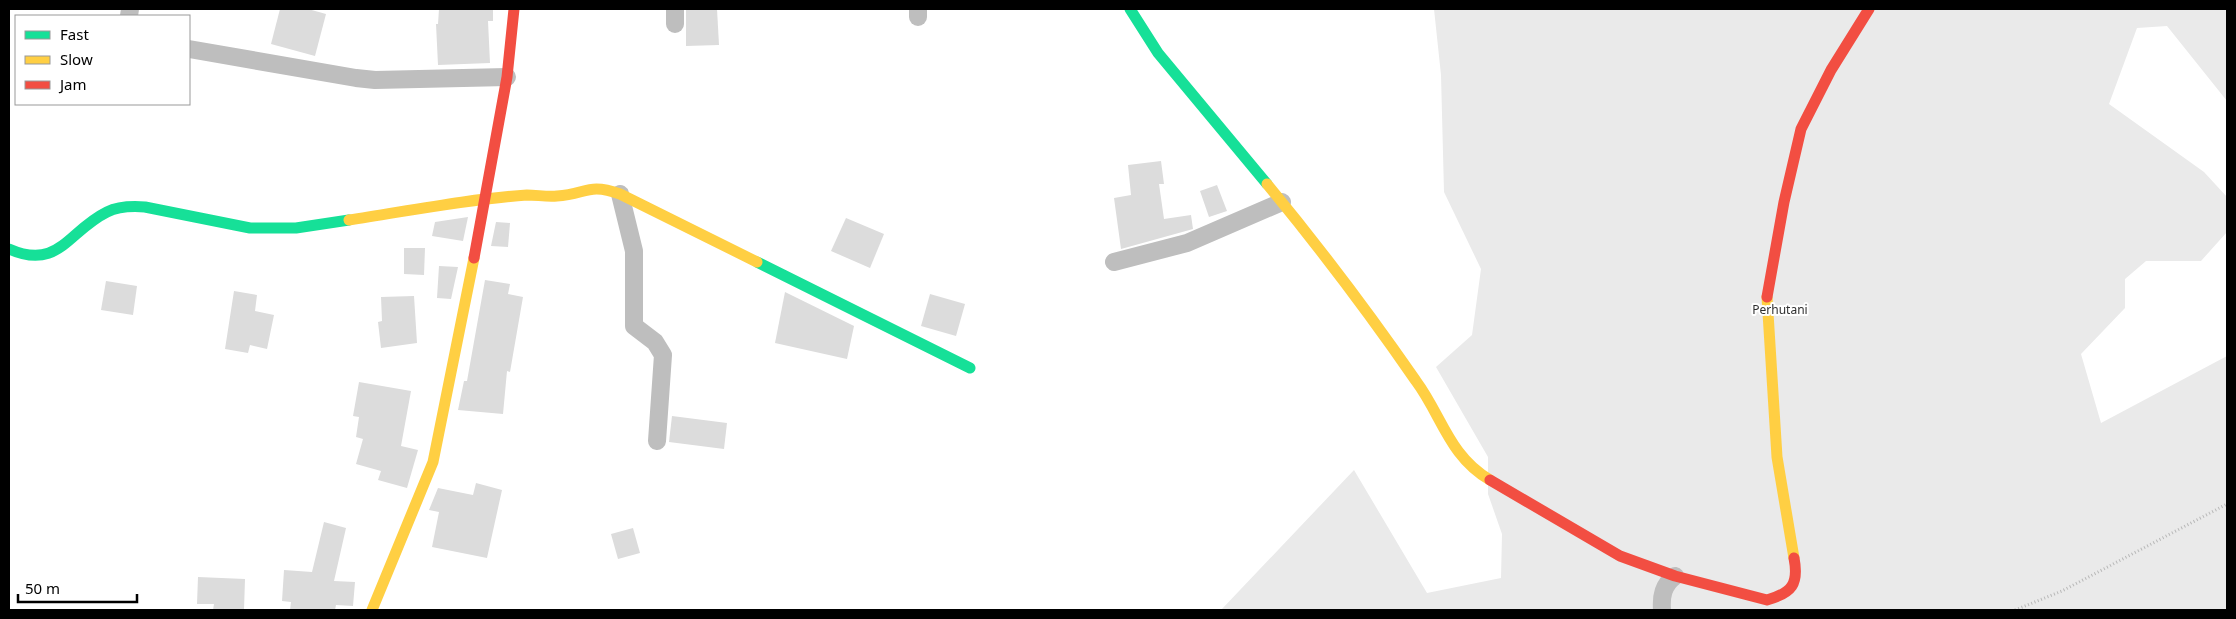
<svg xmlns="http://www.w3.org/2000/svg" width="2236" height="619" font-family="'Noto Sans',sans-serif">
<rect width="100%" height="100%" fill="#fff"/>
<polygon fill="#eaeaea" points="1434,9 2227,9 2227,101 2167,26 2137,28 2109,104 2204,172 2227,197 2227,232 2201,261 2146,261 2125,279 2125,308 2081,354 2101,423 2227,356 2227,610 1221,610 1354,470 1427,593 1501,578 1502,534 1488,494 1488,457 1436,367 1472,335 1481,269 1444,192 1441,75"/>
<g fill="#dcdcdc">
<polygon points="280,9 308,9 326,14 315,56 271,44"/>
<polygon points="439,9 493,9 493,21 488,21 490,63 438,65 436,24 438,24"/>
<polygon points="686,9 717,9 719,45 686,46"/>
<polygon points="1161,161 1164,184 1159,184 1164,219 1191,215 1193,229 1121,249 1114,198 1131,195 1128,165"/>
<polygon points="1217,185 1227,211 1209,217 1200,191"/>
<polygon points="468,217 463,241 432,236 435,222"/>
<polygon points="846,218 884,234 870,268 831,251"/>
<polygon points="496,222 510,223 508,247 491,246"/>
<polygon points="404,248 425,248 424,275 404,274"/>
<polygon points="439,266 458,267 451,299 437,298"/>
<polygon points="485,280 510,284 508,294 523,297 510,372 507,371 503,414 458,410 464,381 467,381"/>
<polygon points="106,281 137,286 133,315 101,310"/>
<polygon points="234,291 257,295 255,311 274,315 267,349 250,345 248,353 225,349"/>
<polygon points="785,292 854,326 847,359 775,343"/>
<polygon points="930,294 965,304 956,336 921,326"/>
<polygon points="414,296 417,343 381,348 378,322 382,321 381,297"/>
<polygon points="359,382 411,391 401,446 418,450 407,488 378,480 381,471 356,464 363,439 356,437 359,417 353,416"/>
<polygon points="672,416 727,423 724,449 669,442"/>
<polygon points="476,483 502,490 487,558 432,547 439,512 429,510 438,488 473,495"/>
<polygon points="324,522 346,528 334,581 355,582 353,606 336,605 335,610 290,610 291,602 282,601 284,570 312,572"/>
<polygon points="633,528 640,553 618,559 611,534"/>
<polygon points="198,577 245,579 244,610 213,610 214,604 197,604"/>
</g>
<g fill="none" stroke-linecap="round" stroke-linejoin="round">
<polyline stroke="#b8b8b8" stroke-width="3" stroke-dasharray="1 2.5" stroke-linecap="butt" points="2015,610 2062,591 2227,504"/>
<g stroke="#bebebe" stroke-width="18">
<polyline points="675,9 675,24"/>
<polyline points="129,16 130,9"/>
<polyline points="918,17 918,9"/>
<polyline points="189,49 356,78 375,80 507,77"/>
<polyline points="620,194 634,251 634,326 655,342 663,355 657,441"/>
<polyline points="1114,262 1187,243 1282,202"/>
<path d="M1662,610C1661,596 1663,585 1675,576"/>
</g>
<g stroke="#16e098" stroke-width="11">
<polyline points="1130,9 1158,53 1267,184"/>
<path d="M9,249C59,271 68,231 107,212C119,206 132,206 145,207L250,228H296L349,220"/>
<polyline points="757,262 970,368"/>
</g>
<g stroke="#ffcf43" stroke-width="11">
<path d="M1267,184C1319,247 1369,313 1416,381C1442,416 1449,456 1490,480"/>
<path d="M349,220C408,211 468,199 527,195C537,195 547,197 557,196C586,195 587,182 620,194L757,262"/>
<polyline points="1767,297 1777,457 1794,558"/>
<polyline points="372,610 433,462 474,258"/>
</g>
<g stroke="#f24e42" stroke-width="11">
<polyline points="474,258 507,77 514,9"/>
<polyline points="1767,297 1784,202 1801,129 1831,70 1869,9"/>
<path d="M1490,480L1620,556L1675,576L1767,600C1792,593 1799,584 1794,558"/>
</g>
</g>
<g text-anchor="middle" stroke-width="4" stroke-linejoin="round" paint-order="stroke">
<g font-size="12" fill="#2f2f2f" stroke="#fff">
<text x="1780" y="314">Perhutani</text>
</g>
</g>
<rect width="2236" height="619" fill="none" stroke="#000000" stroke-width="20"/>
<rect x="15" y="15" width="175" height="90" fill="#ffffff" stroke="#999999"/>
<rect x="25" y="31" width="25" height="8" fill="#16e098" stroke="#999999"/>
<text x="60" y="40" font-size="15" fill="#000000">Fast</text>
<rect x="25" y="56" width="25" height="8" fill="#ffcf43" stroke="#999999"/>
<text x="60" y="65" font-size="15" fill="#000000">Slow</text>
<rect x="25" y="81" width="25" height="8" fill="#f24e42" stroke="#999999"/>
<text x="60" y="90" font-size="15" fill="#000000">Jam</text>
<path d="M18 594v8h119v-8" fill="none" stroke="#000000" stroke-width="2.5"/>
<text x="25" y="594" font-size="15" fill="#000000" stroke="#ffffff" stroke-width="4" paint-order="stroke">50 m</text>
</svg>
